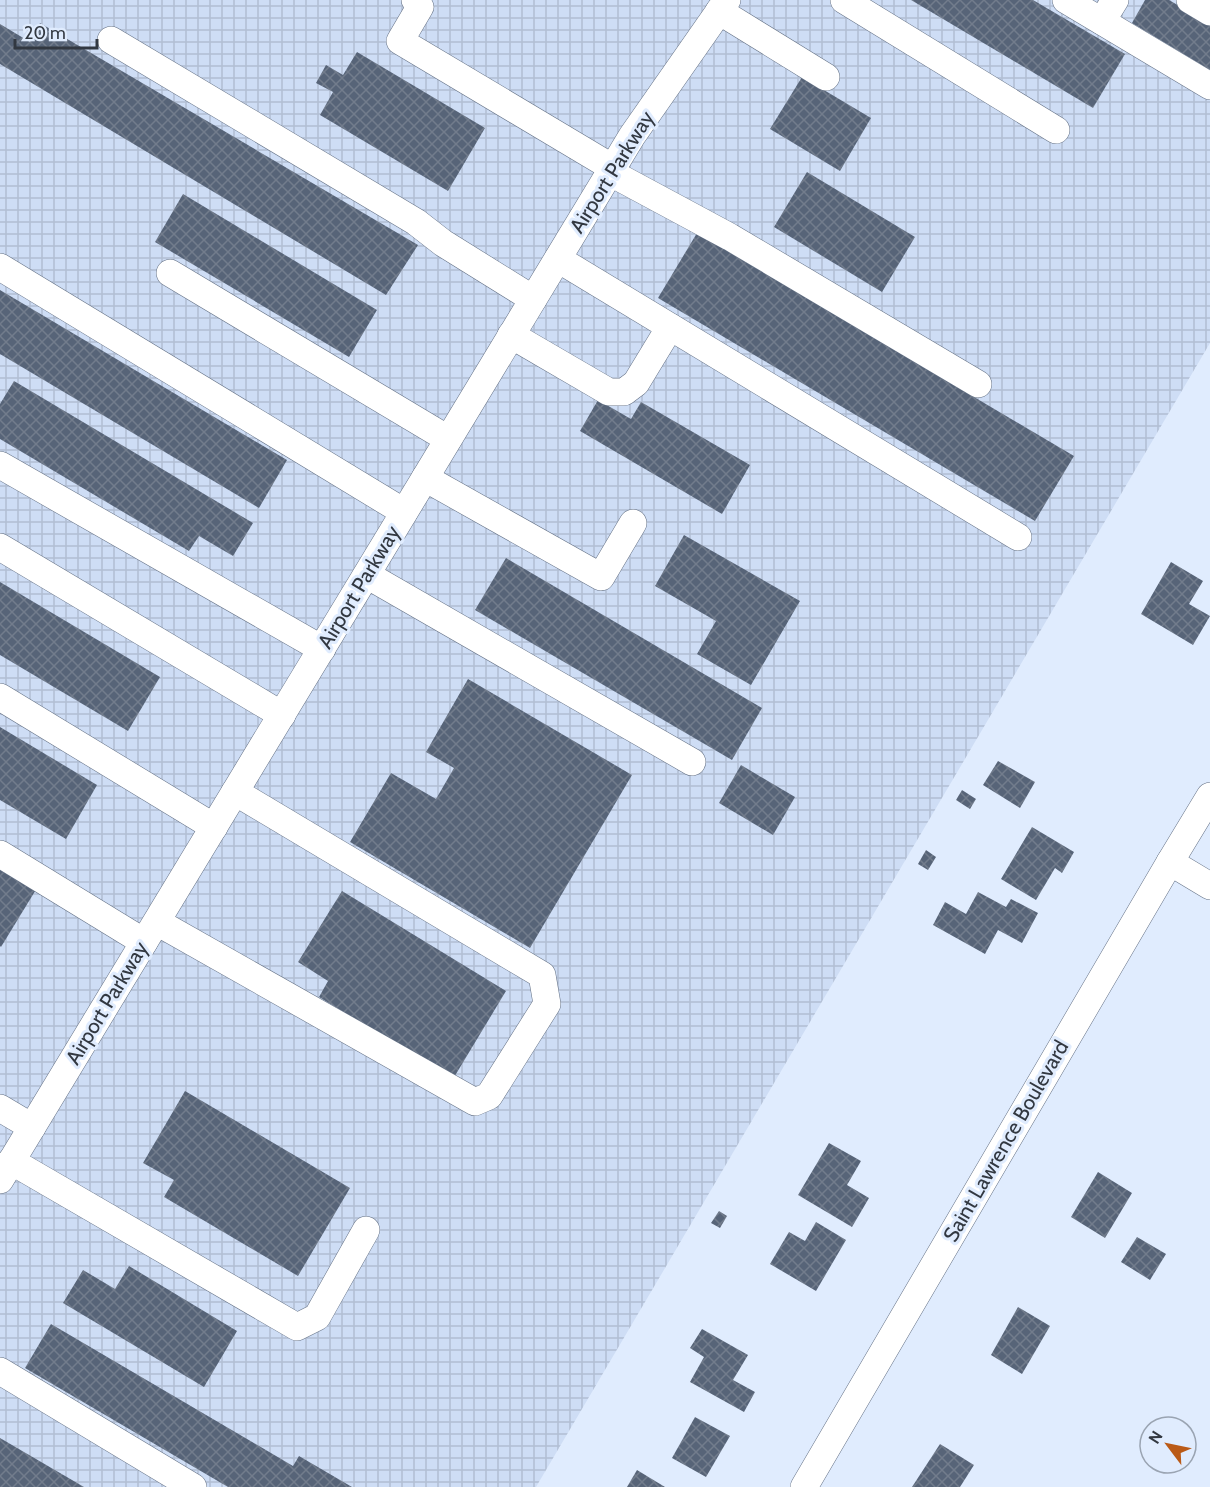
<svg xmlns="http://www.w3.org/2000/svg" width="1210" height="1487" font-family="Cabin,sans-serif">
<defs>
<pattern id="industrial-grid" width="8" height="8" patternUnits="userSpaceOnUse" patternTransform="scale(1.5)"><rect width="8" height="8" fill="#ceddf5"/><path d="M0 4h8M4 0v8" fill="none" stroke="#b1bed3"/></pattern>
<pattern id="building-cross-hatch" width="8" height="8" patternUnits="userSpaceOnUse" patternTransform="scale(1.5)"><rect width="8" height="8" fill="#576478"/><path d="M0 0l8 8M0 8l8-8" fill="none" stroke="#727c8c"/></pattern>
</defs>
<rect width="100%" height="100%" fill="#e0ecfe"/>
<polygon fill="url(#industrial-grid)" points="0,0 1210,0 1210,343 536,1487 0,1487"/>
<g fill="url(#building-cross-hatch)">
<polygon points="911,0 1033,0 1125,54 1093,108"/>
<polygon points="1145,0 1169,0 1210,24 1210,70 1132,23"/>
<polygon points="40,23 418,245 386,295 0,64 0,24 30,42"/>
<polygon points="357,52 485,128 448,191 320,115 333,92 316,83 326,65 343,75"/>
<polygon points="802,77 871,118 840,171 770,129"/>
<polygon points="807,172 915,237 882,292 774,227"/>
<polygon points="183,194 377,310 349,357 155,242"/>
<polygon points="697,233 1074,456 1035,521 658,298"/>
<polygon points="0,290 287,460 259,508 0,354"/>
<polygon points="14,381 253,523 233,556 199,536 189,551 0,439 0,404"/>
<polygon points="598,400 631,419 641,402 750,465 722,514 580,431"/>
<polygon points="684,535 800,601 751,685 697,654 716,621 655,586"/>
<polygon points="506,558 762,708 732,760 475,610"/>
<polygon points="1171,562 1203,581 1189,604 1210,616 1193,645 1141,614"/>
<polygon points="0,582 160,677 128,731 0,655"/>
<polygon points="468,679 632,775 530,948 350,842 391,773 436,799 454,768 426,752"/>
<polygon points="0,727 97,785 66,839 0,800"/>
<polygon points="998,761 1035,782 1020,808 983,785"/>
<polygon points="741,765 795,797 773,835 719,803"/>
<polygon points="962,790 976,799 970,809 956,800"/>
<polygon points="1032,827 1074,852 1062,873 1055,868 1036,900 1001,879"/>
<polygon points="926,850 936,857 928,870 918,864"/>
<polygon points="0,866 37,888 1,947 0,946"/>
<polygon points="342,891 506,991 453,1079 319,997 328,981 298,962"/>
<polygon points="978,892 1006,907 1011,899 1038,913 1022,943 998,930 985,954 933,925 945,902 966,914"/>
<polygon points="185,1091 350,1188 298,1276 164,1197 174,1180 143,1163"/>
<polygon points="829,1143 861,1161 847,1185 869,1198 852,1227 798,1195"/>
<polygon points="1098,1172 1132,1193 1105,1238 1071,1217"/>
<polygon points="719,1211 727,1216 720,1228 711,1223"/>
<polygon points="816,1222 846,1240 816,1291 770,1264 789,1232 805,1241"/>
<polygon points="1137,1237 1166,1254 1150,1280 1121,1262"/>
<polygon points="129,1266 237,1331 204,1387 63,1303 83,1270 115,1289"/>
<polygon points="1018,1307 1050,1326 1022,1374 991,1355"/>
<polygon points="51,1324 293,1466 299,1456 352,1487 228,1487 25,1368"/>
<polygon points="702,1329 748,1355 733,1380 755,1392 744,1412 690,1382 704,1357 690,1348"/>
<polygon points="695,1417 730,1436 706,1477 672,1458"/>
<polygon points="0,1438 84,1487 0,1487"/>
<polygon points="940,1444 974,1465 960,1487 912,1487"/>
<polygon points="637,1470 665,1487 627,1487"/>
</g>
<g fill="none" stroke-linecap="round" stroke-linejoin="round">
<g stroke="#667387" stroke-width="28">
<g id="minor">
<polyline points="415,0 420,7 400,41 613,168"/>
<polyline points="844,0 1056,130"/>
<polyline points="1066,0 1210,86"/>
<polyline points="1190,0 1210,12"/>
<polyline points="719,11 826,77"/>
<polyline points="1102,21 1115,0"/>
<polyline points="111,40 416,222 443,243 533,299"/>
<polyline points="611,173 730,237 978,384"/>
<polyline points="558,259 1018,537"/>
<polyline points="0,267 404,512"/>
<polyline points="170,273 448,439"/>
<polyline points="511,335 609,392 624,392 636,383 670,327"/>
<polyline points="0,465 322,649"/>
<polyline points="425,478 601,577 633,523"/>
<polyline points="0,547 282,715"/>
<polyline points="367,575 692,762"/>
<polyline points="0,697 214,827"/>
<polyline points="0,854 144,942"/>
<polyline points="1170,862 1210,886"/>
<polyline points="157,922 475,1102 489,1096 547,1004 542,975 235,792"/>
<polyline points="0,1108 32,1127"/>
<polyline points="11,1161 297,1327 317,1317 366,1230"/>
<polyline points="0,1180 632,136 727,0"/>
<polyline points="0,1371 193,1487"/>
<polyline points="804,1487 1170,862 1210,796"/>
</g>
</g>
<use href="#minor" stroke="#fff" stroke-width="27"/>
</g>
<g text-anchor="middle" stroke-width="6" stroke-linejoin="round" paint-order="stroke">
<g font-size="21" fill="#323841" stroke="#e0ecfe">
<text transform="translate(612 172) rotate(-58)" y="7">Airport Parkway</text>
<text transform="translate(359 587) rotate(-59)" y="7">Airport Parkway</text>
<text transform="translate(107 1003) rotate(-59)" y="7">Airport Parkway</text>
<text transform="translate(1006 1141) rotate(-60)" y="7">Saint Lawrence Boulevard</text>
</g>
</g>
<g transform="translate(1168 1445) rotate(302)"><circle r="28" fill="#e0ecfe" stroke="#9aa4b2" stroke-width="1.5"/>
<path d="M0-4.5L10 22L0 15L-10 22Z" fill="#ba5a17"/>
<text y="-9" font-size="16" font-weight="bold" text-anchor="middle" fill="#323841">N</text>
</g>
<path d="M15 39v9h82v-9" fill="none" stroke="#323841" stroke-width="3"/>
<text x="24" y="39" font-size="18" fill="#323841" stroke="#e0ecfe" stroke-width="4.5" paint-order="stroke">20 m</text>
</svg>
